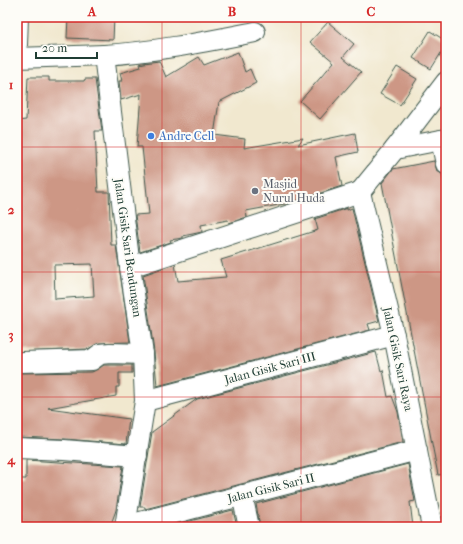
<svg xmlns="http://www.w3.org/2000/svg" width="463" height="544" font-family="'IM FELL French Canon',serif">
<rect width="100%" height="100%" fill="#fdfcf7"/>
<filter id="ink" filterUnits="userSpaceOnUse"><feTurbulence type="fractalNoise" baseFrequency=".025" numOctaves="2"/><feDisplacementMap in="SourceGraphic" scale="8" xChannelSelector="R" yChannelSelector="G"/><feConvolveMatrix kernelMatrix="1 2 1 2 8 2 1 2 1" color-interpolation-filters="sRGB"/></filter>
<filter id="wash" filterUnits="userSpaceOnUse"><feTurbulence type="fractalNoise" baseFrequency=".012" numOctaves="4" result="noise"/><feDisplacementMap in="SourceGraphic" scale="16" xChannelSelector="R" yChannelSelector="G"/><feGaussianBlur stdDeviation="0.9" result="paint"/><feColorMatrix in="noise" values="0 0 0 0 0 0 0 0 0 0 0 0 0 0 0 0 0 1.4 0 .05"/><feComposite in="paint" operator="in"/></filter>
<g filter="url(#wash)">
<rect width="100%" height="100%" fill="#f1e8cf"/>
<g id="blocks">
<g fill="#cd9785" fill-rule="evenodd">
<polygon points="68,17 114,17 113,40 67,38"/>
<polygon points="328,22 354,44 343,57 361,72 320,119 300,101 334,62 310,42"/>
<polygon points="430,31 446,41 446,45 431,69 413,58"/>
<polygon points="238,52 245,72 250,69 256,83 219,102 214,135 245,139 244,148 303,138 298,145 355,133 358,152 336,157 342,186 290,203 246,211 247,217 229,223 228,220 201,225 202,232 183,236 183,238 170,240 171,242 140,252 135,215 149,214 142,147 137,147 141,94 121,100 119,81 122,81 120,73 141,67 140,64 144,63 159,61 166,77 199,57 204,65"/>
<polygon points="397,67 417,79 400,105 380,94"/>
<path d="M28,77H49V81H84L85,79H95L102,131H95L98,192H109L111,245H116L130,342L99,343L88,349L18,352L17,121L26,120ZM92,264L94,296L55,299L54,265Z"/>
<polygon points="434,161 437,171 442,174 446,196 446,474 438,475 382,183 393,169"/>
<polygon points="347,208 347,210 352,208 379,321 368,324 370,330 157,386 154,352 143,275 175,264 178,281 226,277 221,260 318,230 315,219"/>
<polygon points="376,352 381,371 383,370 388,397 392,396 398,412 403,442 145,509 145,507 140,507 152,432 197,399"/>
<polygon points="104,365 132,365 132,373 119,373 119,387 116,387 116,396 48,408 129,419 126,444 65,439 17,437 17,402 19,402 18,373 92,372 98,369"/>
<polygon points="26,460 123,466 116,510 110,527 21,527 20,479 26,479"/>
<polygon points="408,464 415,501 410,502 413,527 260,527 256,504"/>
<polygon points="233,510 237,527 167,527"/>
</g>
</g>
</g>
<g filter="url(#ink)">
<use href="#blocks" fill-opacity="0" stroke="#3e574b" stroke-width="1"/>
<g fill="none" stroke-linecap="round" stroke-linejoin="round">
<g stroke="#3e574b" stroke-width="22">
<g id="minor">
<polyline points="17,45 18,17"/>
<path d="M104,55C155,52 204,42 255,32"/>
<polyline points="17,58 104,55 130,267 143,354 145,401 125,527"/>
<polyline points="441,140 446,164"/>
<polyline points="395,149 446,139"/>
<polyline points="360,192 394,335 432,527"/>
<polyline points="360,192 395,149 446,82"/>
<polyline points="130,267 360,192"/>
<polyline points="22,362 92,360 100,354 110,353 143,354"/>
<polyline points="145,401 394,335"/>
<polyline points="17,448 64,450 137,456"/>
<polyline points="242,495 249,527"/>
<polyline points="125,526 417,450"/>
</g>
</g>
<use href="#minor" stroke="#fff" stroke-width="20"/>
</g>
</g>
<path fill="none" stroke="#d62828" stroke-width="1" stroke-opacity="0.55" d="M162,17V527M301,17V527M17,147H446M17,272H446M17,397H446"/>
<circle fill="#3f7fe0" stroke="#fdfcf7" stroke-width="1.5" cx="151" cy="136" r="4"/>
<circle fill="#6b7280" stroke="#fdfcf7" stroke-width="1.5" cx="255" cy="191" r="4"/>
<g text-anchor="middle" stroke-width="4" stroke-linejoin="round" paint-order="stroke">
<g font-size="12" fill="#366cbe" stroke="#fdfcf7" text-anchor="start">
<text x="159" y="140">Andre Cell</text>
</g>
<g font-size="12" fill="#5b616d" stroke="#fdfcf7" text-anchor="start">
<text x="263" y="188">Masjid<tspan x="263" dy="14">Nurul Huda</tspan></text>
</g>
<g font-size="12" fill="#1f3d34" stroke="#fdfcf7">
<text transform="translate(128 248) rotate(82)" y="4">Jalan Gisik Sari Bendungan</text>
<text transform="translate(398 359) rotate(78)" y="4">Jalan Gisik Sari Raya</text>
<text transform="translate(270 368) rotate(-15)" y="4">Jalan Gisik Sari III</text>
<text transform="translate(271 488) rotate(-14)" y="4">Jalan Gisik Sari II</text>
</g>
</g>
<rect width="463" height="544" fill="none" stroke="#fdfcf7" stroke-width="44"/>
<path d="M36 52v6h61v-6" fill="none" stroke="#1f3d34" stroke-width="2"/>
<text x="42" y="52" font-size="12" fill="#1f3d34" stroke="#fdfcf7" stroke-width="3" paint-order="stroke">20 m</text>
<rect x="22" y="22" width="419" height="500" fill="none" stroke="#d62828" stroke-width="1.5"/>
<g font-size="13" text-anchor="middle" font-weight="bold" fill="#d62828">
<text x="92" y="16">A</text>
<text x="232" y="16">B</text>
<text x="371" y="16">C</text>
<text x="11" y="89">1</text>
<text x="11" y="214">2</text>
<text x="11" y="339">3</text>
<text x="11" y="464">4</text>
</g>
</svg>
